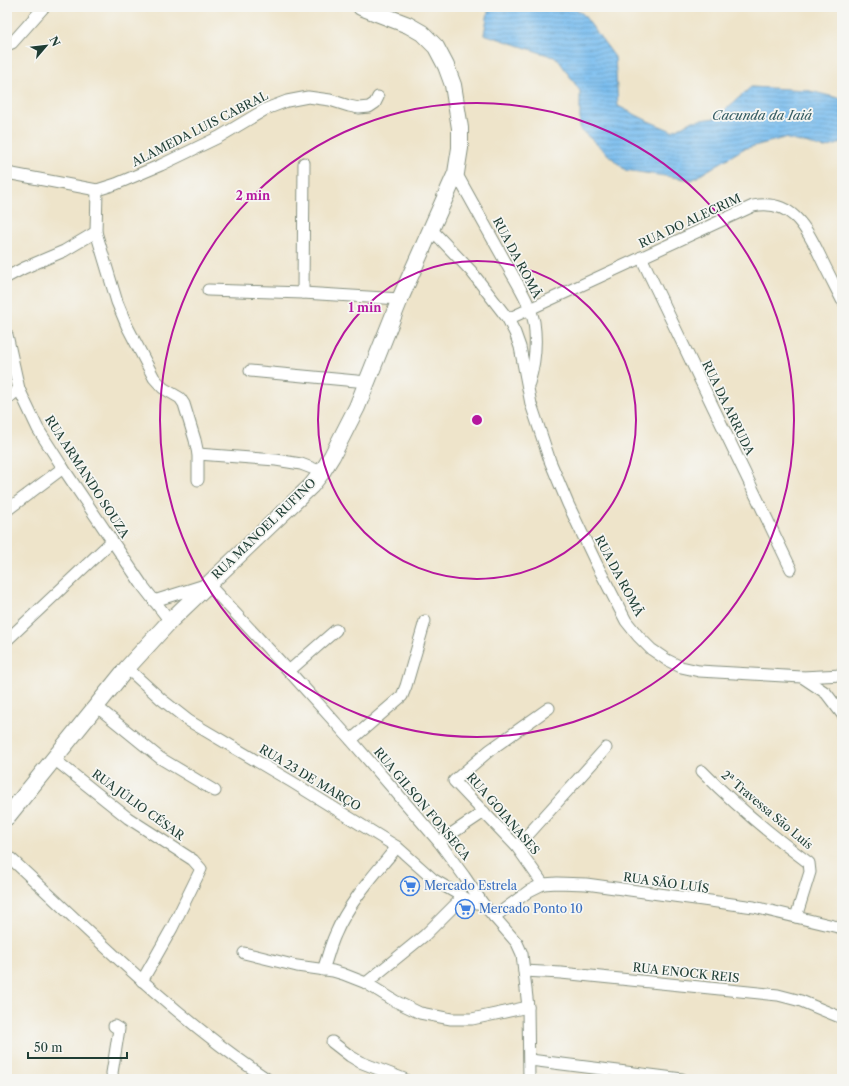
<svg xmlns="http://www.w3.org/2000/svg" width="849" height="1086" font-family="'Libre Caslon Text',serif">
<defs>
<pattern id="water-rules" width="6" height="5" patternUnits="userSpaceOnUse"><rect width="6" height="5" fill="#79bdef"/><path d="M0 2.5h6" fill="none" stroke="#639bc2"/></pattern>
</defs>
<rect width="100%" height="100%" fill="#f6f6f2"/>
<filter id="ink" filterUnits="userSpaceOnUse"><feTurbulence type="fractalNoise" baseFrequency=".025" numOctaves="2"/><feDisplacementMap in="SourceGraphic" scale="8" xChannelSelector="R" yChannelSelector="G"/><feConvolveMatrix kernelMatrix="1 2 1 2 8 2 1 2 1" color-interpolation-filters="sRGB"/></filter>
<filter id="wash" filterUnits="userSpaceOnUse"><feTurbulence type="fractalNoise" baseFrequency=".012" numOctaves="4" result="noise"/><feDisplacementMap in="SourceGraphic" scale="16" xChannelSelector="R" yChannelSelector="G"/><feGaussianBlur stdDeviation="0.9" result="paint"/><feColorMatrix in="noise" values="0 0 0 0 0 0 0 0 0 0 0 0 0 0 0 0 0 1.4 0 .05"/><feComposite in="paint" operator="in"/></filter>
<g filter="url(#wash)">
<rect width="100%" height="100%" fill="#eee4ca"/>
<polygon fill="url(#water-rules)" stroke="#4c7d92" points="489,7 572,7 583,14 615,57 618,106 648,121 672,131 693,121 716,118 751,87 806,90 842,99 842,143 825,148 784,138 743,149 692,180 625,170 580,129 580,91 557,58 484,34"/>
</g>
<g filter="url(#ink)">
<g fill="none" stroke-linecap="round" stroke-linejoin="round">
<g stroke="#86907f" stroke-width="13">
<g id="street">
<polyline points="7,45 12,43 44,7"/>
<polyline points="7,173 97,190 116,184 161,165 219,137 266,109 287,101 308,97 330,100 349,106 359,108 369,107 375,103 378,97"/>
<path d="M456,173C474,206 493,239 511,272C520,288 530,304 534,322C537,343 535,363 529,383"/>
<polyline points="97,190 96,232 117,302 127,326 154,378 163,388 180,398 184,404 195,440 198,454 198,480"/>
<polyline points="431,229 471,271 508,319 515,333 520,347 531,404 550,461 568,504 597,565 626,621 638,636 651,649 667,660 681,667 699,671 802,677 842,675"/>
<polyline points="641,257 791,569"/>
<polyline points="7,277 24,268 64,251 96,232"/>
<polyline points="208,290 303,293 400,299"/>
<polyline points="303,293 304,163"/>
<path d="M508,319L753,206C791,198 806,227 820,256C827,271 835,286 842,300"/>
<polyline points="7,335 19,389 38,429 63,468 142,585 170,621"/>
<polyline points="250,371 367,382"/>
<polyline points="7,399 19,389"/>
<polyline points="198,454 276,460 301,464 322,472"/>
<polyline points="7,510 63,468"/>
<polyline points="154,601 208,584 289,671 351,740 439,842 464,876 483,904 517,943 522,954 528,1007 529,1079"/>
<polyline points="7,640 112,541"/>
<polyline points="127,668 161,699 189,721 292,782 397,847 434,880 472,902 483,904"/>
<polyline points="289,671 336,630"/>
<polyline points="802,677 826,693 842,714"/>
<polyline points="96,706 160,758 215,791"/>
<polyline points="351,740 402,696 406,686 425,621"/>
<polyline points="54,759 128,818 193,860 201,869 172,928 142,981"/>
<path d="M702,771C735,805 771,835 809,863L810,872L796,917"/>
<polyline points="439,842 484,812"/>
<polyline points="517,847 606,748"/>
<path d="M7,855C91,933 172,1015 267,1079"/>
<polyline points="543,884 517,847 454,781 490,750 549,708"/>
<polyline points="494,917 529,891 543,884 557,883 586,884 754,907 842,928"/>
<polyline points="244,953 297,966 333,971 343,974 366,983 395,1001 420,1013 451,1019 472,1019 528,1007"/>
<path d="M323,970C327,959 330,946 335,935C349,902 374,875 397,847"/>
<polyline points="524,971 561,973 778,995 801,1001 842,1018"/>
<polyline points="366,983 425,935 463,897"/>
<polyline points="332,1042 350,1056 360,1062 404,1079"/>
<polyline points="530,1060 682,1079"/>
<polyline points="113,1079 112,1073 119,1029 114,1026"/>
</g>
</g>
<g stroke="#86907f" stroke-width="18">
<polyline id="secondary" points="7,817 127,668 170,621 311,486 322,472 332,456 357,407 400,299 456,173 460,148 460,128 453,85 446,66 436,47 422,33 408,25 361,7"/>
</g>
<use href="#street" stroke="#fff" stroke-width="11"/>
<use href="#secondary" stroke="#fff" stroke-width="16"/>
</g>
</g>
<g fill="none" stroke="#b5179e" stroke-width="2">
<circle cx="477" cy="420" r="159"/>
<circle cx="477" cy="420" r="317"/>
</g>
<defs>
<g id="supermarket-ring" transform="scale(1)"><circle r="9.5" fill="#f6f6f2" stroke="#3f7fe0" stroke-width="1.5"/><path d="M-6-5.5h2.5l.6 2H6L4.5 2H-2.5L-4.4-4H-6ZM-1.5 3.2a1.3 1.3 0 1 0 .1 0ZM3 3.2a1.3 1.3 0 1 0 .1 0Z" fill="#3f7fe0"/></g>
</defs>
<g fill-rule="evenodd">
<use href="#supermarket-ring" x="410" y="886"/>
<use href="#supermarket-ring" x="465" y="909"/>
</g>
<g text-anchor="middle" stroke-width="3.5" stroke-linejoin="round" paint-order="stroke">
<g font-size="12" fill="#1f3d34" stroke="#f6f6f2">
<text transform="translate(200 129) rotate(-27)" y="4">ALAMEDA LUIS CABRAL</text>
<text transform="translate(690 221) rotate(-25)" y="4">RUA DO ALECRIM</text>
<text transform="translate(517 258) rotate(62)" y="4">RUA DA ROMÃ</text>
<text transform="translate(728 408) rotate(64)" y="4">RUA DA ARRUDA</text>
<text transform="translate(87 477) rotate(57)" y="4">RUA ARMANDO SOUZA</text>
<text transform="translate(264 529) rotate(-44)" y="4">RUA MANOEL RUFINO</text>
<text transform="translate(619 576) rotate(62)" y="4">RUA DA ROMÃ</text>
<text transform="translate(310 778) rotate(31)" y="4">RUA 23 DE MARÇO</text>
<text transform="translate(422 804) rotate(50)" y="4">RUA GILSON FONSECA</text>
<text transform="translate(138 805) rotate(36)" y="4">RUA JÚLIO CÉSAR</text>
<text transform="translate(767 810) rotate(40)" y="4">2ª Travessa São Luís</text>
<text transform="translate(503 814) rotate(49)" y="4">RUA GOIANASES</text>
<text transform="translate(666 883) rotate(8)" y="4">RUA SÃO LUÍS</text>
<text transform="translate(686 973) rotate(6)" y="4">RUA ENOCK REIS</text>
</g>
<g font-size="12" fill="#366cbe" stroke="#f6f6f2" text-anchor="start">
<text x="424" y="890">Mercado Estrela</text>
<text x="479" y="913">Mercado Ponto 10</text>
</g>
<g font-size="13" font-style="italic" fill="#365d63" stroke="#f6f6f2">
<text x="762" y="120">Cacunda da Iaiá</text>
</g>
</g>
<circle cx="477" cy="420" r="6" fill="#b5179e" stroke="#f6f6f2" stroke-width="2"/>
<g font-size="12" text-anchor="middle" font-weight="bold" fill="#b5179e" stroke="#f6f6f2" stroke-width="3.5" stroke-linejoin="round" paint-order="stroke">
<text x="253" y="200">2 min</text>
<text x="365" y="312">1 min</text>
</g>
<rect width="849" height="1086" fill="none" stroke="#f6f6f2" stroke-width="24"/>
<g transform="translate(46 46) rotate(62)" stroke="#f6f6f2" stroke-width="3" paint-order="stroke">
<path d="M0-3L7 15L0 10L-7 15Z" fill="#1f3d34"/>
<text y="-6" font-size="11" font-weight="bold" text-anchor="middle" fill="#1f3d34">N</text>
</g>
<path d="M28 1052v6h99v-6" fill="none" stroke="#1f3d34" stroke-width="2"/>
<text x="34" y="1052" font-size="12" fill="#1f3d34" stroke="#f6f6f2" stroke-width="3" paint-order="stroke">50 m</text>
</svg>
